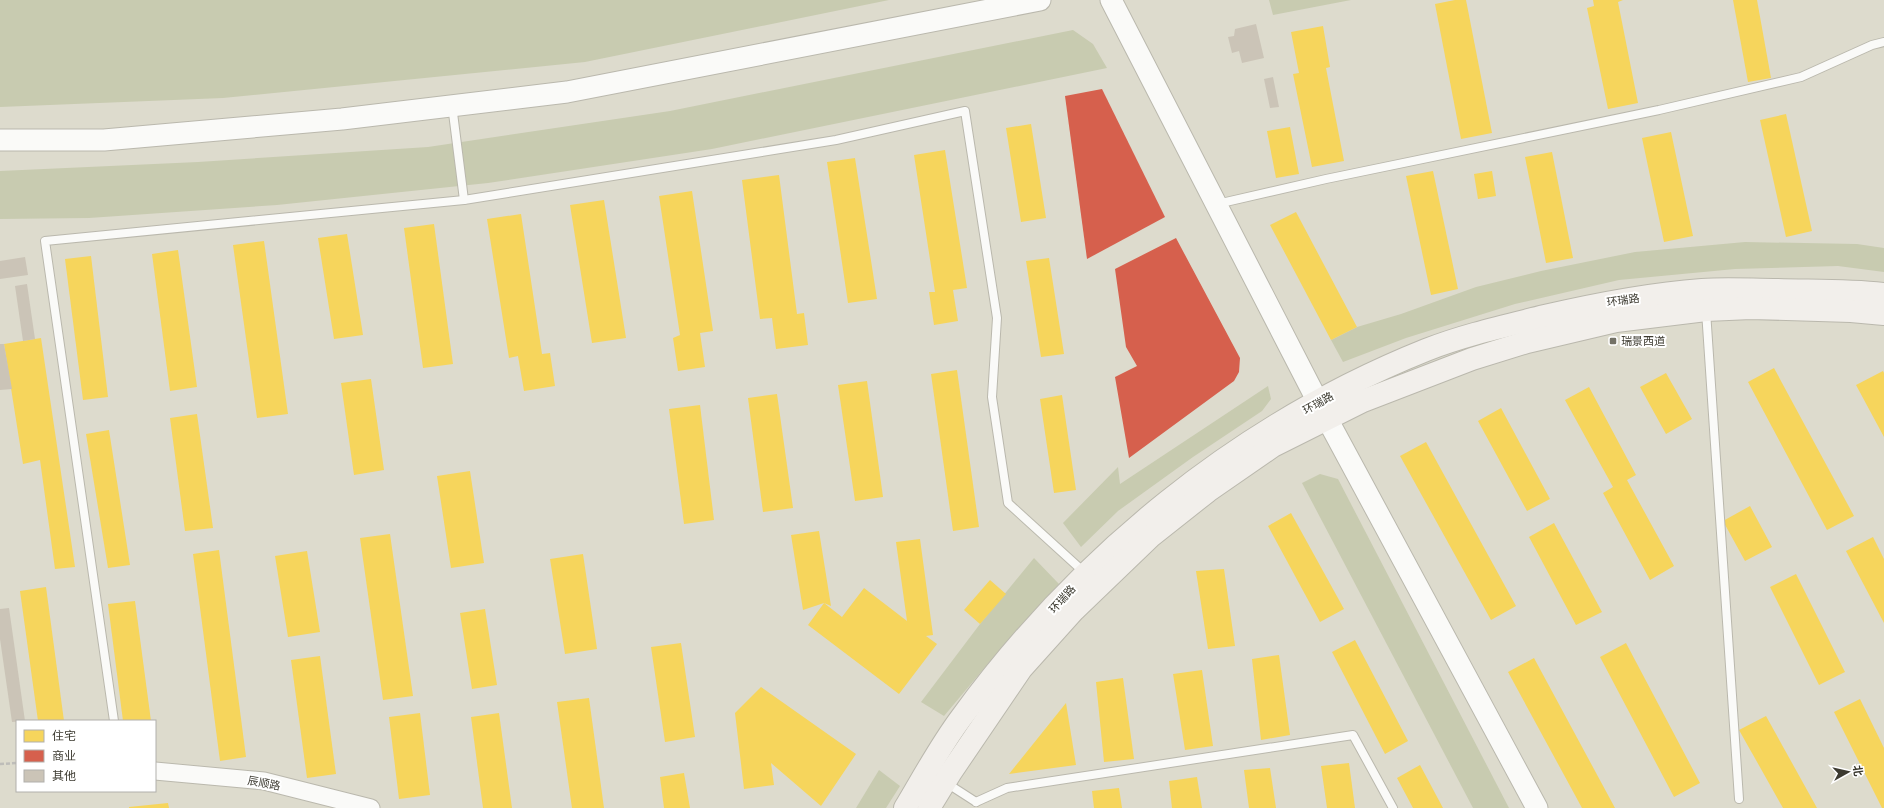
<svg xmlns="http://www.w3.org/2000/svg" width="1884" height="808" font-family="'PT Sans','Noto Sans SC',sans-serif">
<rect width="100%" height="100%" fill="#dddbcd"/>
<g fill="#c8cbb0">
<polygon points="0,0 889,0 585,62 223,98 0,107"/>
<polygon points="1269,0 1351,0 1273,15"/>
<polygon points="1073,30 1093,44 1107,68 712,149 488,183 277,205 89,218 0,219 0,171 198,162 428,147 670,111"/>
<polygon points="1745,242 1857,244 1884,248 1884,272 1838,266 1735,269 1619,280 1515,304 1406,338 1343,362 1331,340 1357,327 1401,314 1476,287 1541,271 1635,252"/>
<polygon points="1268,386 1271,399 1262,411 1193,457 1118,511 1081,547 1063,523 1118,467 1120,484"/>
<polygon points="1320,474 1338,479 1509,808 1473,808 1302,483"/>
<polygon points="1034,558 1059,584 1007,641 944,716 921,702 980,624"/>
<polygon points="879,770 900,786 886,808 856,808"/>
</g>
<g fill="#f6d55c">
<polygon points="1455,0 1466,0 1492,133 1461,139 1435,4"/>
<polygon points="1593,0 1623,0 1618,2 1638,103 1608,109 1587,8 1594,6"/>
<polygon points="1733,0 1757,0 1771,78 1748,82"/>
<polygon points="1323,26 1330,67 1326,68 1344,161 1312,167 1293,74 1299,73 1291,32"/>
<polygon points="1786,114 1812,231 1786,237 1760,120"/>
<polygon points="1031,124 1046,218 1021,222 1006,128"/>
<polygon points="1290,127 1299,174 1276,178 1267,131"/>
<polygon points="1671,132 1693,236 1664,242 1642,138"/>
<polygon points="945,150 967,288 953,290 958,321 934,325 929,292 935,292 914,155"/>
<polygon points="1552,152 1573,258 1546,263 1525,157"/>
<polygon points="855,158 877,299 848,303 827,162"/>
<polygon points="1433,171 1458,289 1431,295 1406,176"/>
<polygon points="1492,171 1496,196 1478,199 1474,174"/>
<polygon points="779,175 797,314 804,313 808,345 776,349 772,318 760,319 742,180"/>
<polygon points="692,191 713,331 700,333 705,367 678,371 673,338 680,335 659,196"/>
<polygon points="604,200 626,338 592,343 570,205"/>
<polygon points="1296,212 1357,327 1331,340 1270,225"/>
<polygon points="521,214 542,354 550,353 555,386 524,391 518,356 509,358 487,219"/>
<polygon points="434,224 453,364 423,368 404,228"/>
<polygon points="347,234 363,335 334,339 318,238"/>
<polygon points="264,241 288,414 257,418 233,245"/>
<polygon points="178,250 197,387 170,391 152,254"/>
<polygon points="91,256 108,397 83,400 65,259"/>
<polygon points="1049,258 1064,354 1041,357 1026,261"/>
<polygon points="41,338 75,567 55,569 40,460 23,464 4,344"/>
<polygon points="1774,368 1854,516 1827,530 1748,382"/>
<polygon points="957,370 979,527 953,531 931,374"/>
<polygon points="1883,371 1884,373 1884,437 1856,385"/>
<polygon points="1666,373 1692,419 1666,434 1640,387"/>
<polygon points="371,379 384,470 354,475 341,383"/>
<polygon points="867,381 883,497 855,501 838,385"/>
<polygon points="1589,387 1636,475 1627,480 1674,566 1650,580 1603,493 1613,487 1565,400"/>
<polygon points="777,394 793,508 763,512 748,398"/>
<polygon points="1062,395 1076,490 1054,493 1040,399"/>
<polygon points="700,405 714,520 684,524 669,409"/>
<polygon points="1501,408 1550,499 1527,511 1478,421"/>
<polygon points="197,414 213,528 185,531 170,418"/>
<polygon points="109,430 130,565 108,568 86,434"/>
<polygon points="1426,442 1516,606 1491,620 1400,456"/>
<polygon points="470,471 484,563 451,568 437,476"/>
<polygon points="1750,506 1772,547 1745,561 1723,521"/>
<polygon points="1291,513 1344,609 1320,622 1268,526"/>
<polygon points="1554,523 1602,612 1576,625 1529,537"/>
<polygon points="819,531 831,606 824,603 842,617 864,588 907,621 896,542 920,539 933,635 926,636 937,644 899,694 808,625 824,603 803,610 791,535"/>
<polygon points="390,534 413,696 383,700 360,538"/>
<polygon points="1873,537 1884,559 1884,623 1846,551"/>
<polygon points="219,550 246,757 220,761 193,554"/>
<polygon points="307,551 320,632 288,637 275,556"/>
<polygon points="583,554 597,649 565,654 550,559"/>
<polygon points="1224,569 1235,646 1208,649 1196,571"/>
<polygon points="1796,574 1845,672 1819,685 1770,587"/>
<polygon points="990,580 1006,594 980,624 964,610"/>
<polygon points="46,587 64,721 38,721 20,591"/>
<polygon points="135,601 151,721 123,721 108,604"/>
<polygon points="485,609 497,685 472,689 460,613"/>
<polygon points="1355,640 1408,741 1385,754 1332,652"/>
<polygon points="681,643 695,737 665,742 651,647"/>
<polygon points="1626,643 1700,783 1674,797 1600,657"/>
<polygon points="1279,655 1290,735 1261,740 1252,659"/>
<polygon points="320,656 336,774 307,778 291,660"/>
<polygon points="1534,658 1615,808 1582,808 1508,672"/>
<polygon points="1202,670 1213,746 1185,750 1173,674"/>
<polygon points="1123,678 1134,759 1104,762 1096,682"/>
<polygon points="761,687 856,754 821,806 771,763 774,785 744,789 735,713"/>
<polygon points="589,698 604,808 572,808 557,702"/>
<polygon points="1860,699 1884,748 1884,808 1882,808 1834,712"/>
<polygon points="1066,703 1076,765 1009,774"/>
<polygon points="420,713 430,795 399,799 389,717"/>
<polygon points="499,713 512,808 483,808 471,717"/>
<polygon points="1766,716 1817,808 1783,808 1739,730"/>
<polygon points="1349,763 1355,808 1327,808 1321,766"/>
<polygon points="1420,765 1443,808 1413,808 1397,778"/>
<polygon points="1270,768 1276,808 1249,808 1244,770"/>
<polygon points="684,773 690,808 664,808 660,777"/>
<polygon points="1197,777 1202,808 1172,808 1169,781"/>
<polygon points="1119,788 1122,808 1094,808 1092,791"/>
<polygon points="168,803 169,808 129,808 129,807"/>
</g>
<g fill="#d6604d">
<polygon points="1102,89 1165,217 1087,259 1065,96"/>
<polygon points="1176,238 1240,358 1239,372 1234,381 1129,458 1115,377 1137,366 1126,347 1115,269"/>
</g>
<g fill="#cbc4b7">
<polygon points="1256,24 1264,58 1242,63 1239,51 1232,53 1228,37 1234,36 1235,29"/>
<polygon points="1273,77 1279,107 1270,108 1264,79"/>
<polygon points="25,257 28,275 0,279 0,261"/>
<polygon points="27,284 35,339 23,341 15,286"/>
<polygon points="0,344 4,344 12,389 0,390"/>
<polygon points="9,608 25,721 12,722 0,639 0,609"/>
</g>
<g fill="none" stroke-linecap="round" stroke-linejoin="round">
<g stroke="#bab8ad" stroke-width="10">
<g id="service">
<polyline points="452,105 464,200"/>
<polyline points="1217,204 1326,179 1659,110 1801,77 1872,45 1884,42"/>
<polyline points="1706,311 1739,799"/>
<polyline points="114,721 45,241 464,200 836,140 965,111 997,318 992,397 1008,503 1085,573"/>
<polyline points="945,782 976,802"/>
<polyline points="976,802 1007,788 1353,735 1393,808"/>
</g>
</g>
<g stroke="#bab8ad" stroke-width="19">
<polyline id="minor" points="155,771 264,781 371,808"/>
</g>
<g stroke="#bab8ad" stroke-width="23">
<g id="tertiary">
<polyline points="1111,0 1318,402 1537,808"/>
<polyline points="0,140 104,140 342,119 567,92 1040,0"/>
</g>
</g>
<g stroke="#bab8ad" stroke-width="24">
<g id="secondary">
<path d="M905,808C923,778 940,746 961,718C1079,556 1239,425 1426,350C1464,335 1505,326 1545,316C1597,304 1648,294 1702,290C1727,288 1753,290 1778,290C1813,291 1849,290 1884,294"/>
<polyline points="929,808 951,772 1021,669 1074,610 1151,536 1208,491 1273,446 1363,401 1472,359 1527,342 1616,321 1706,310 1751,308 1851,311 1884,314"/>
</g>
</g>
<polyline stroke="#bebdb9" stroke-width="2.5" stroke-dasharray="4 2" stroke-linecap="butt" points="0,764 17,763"/>
<use href="#service" stroke="#fafaf8" stroke-width="8"/>
<use href="#minor" stroke="#fafaf8" stroke-width="17"/>
<use href="#tertiary" stroke="#fafaf8" stroke-width="21"/>
<use href="#secondary" stroke="#f2efeb" stroke-width="22"/>
</g>
<rect fill="#747267" stroke="#fff" stroke-width="1.5" x="1609" y="337" width="8" height="8" rx="2"/>
<g text-anchor="middle" stroke-width="4" stroke-linejoin="round" paint-order="stroke">
<g font-size="11" fill="#3c3a30" stroke="#fff">
<text transform="translate(1623 300) rotate(-8)" y="4">环瑞路</text>
<text transform="translate(1318 403) rotate(-29)" y="4">环瑞路</text>
<text transform="translate(1062 599) rotate(-48)" y="4">环瑞路</text>
<text transform="translate(264 783) rotate(10)" y="4">辰顺路</text>
</g>
<g font-size="11" fill="#3c3a30" stroke="#fff" text-anchor="start">
<text x="1621" y="345">瑞景西道</text>
</g>
</g>
<rect x="16" y="720" width="140" height="72" fill="#ffffff" stroke="#b1b0ac"/>
<rect x="24" y="730" width="20" height="12" fill="#f6d55c" stroke="#b1b0ac"/>
<text x="52" y="740" font-size="12" fill="#3c3a30">住宅</text>
<rect x="24" y="750" width="20" height="12" fill="#d6604d" stroke="#b1b0ac"/>
<text x="52" y="760" font-size="12" fill="#3c3a30">商业</text>
<rect x="24" y="770" width="20" height="12" fill="#cbc4b7" stroke="#b1b0ac"/>
<text x="52" y="780" font-size="12" fill="#3c3a30">其他</text>
<g transform="translate(1848 772) rotate(82)" stroke="#ffffff" stroke-width="3" paint-order="stroke">
<path d="M0-3L7 15L0 10L-7 15Z" fill="#3c3a30"/>
<text y="-6" font-size="11" font-weight="bold" text-anchor="middle" fill="#3c3a30">北</text>
</g>
</svg>
